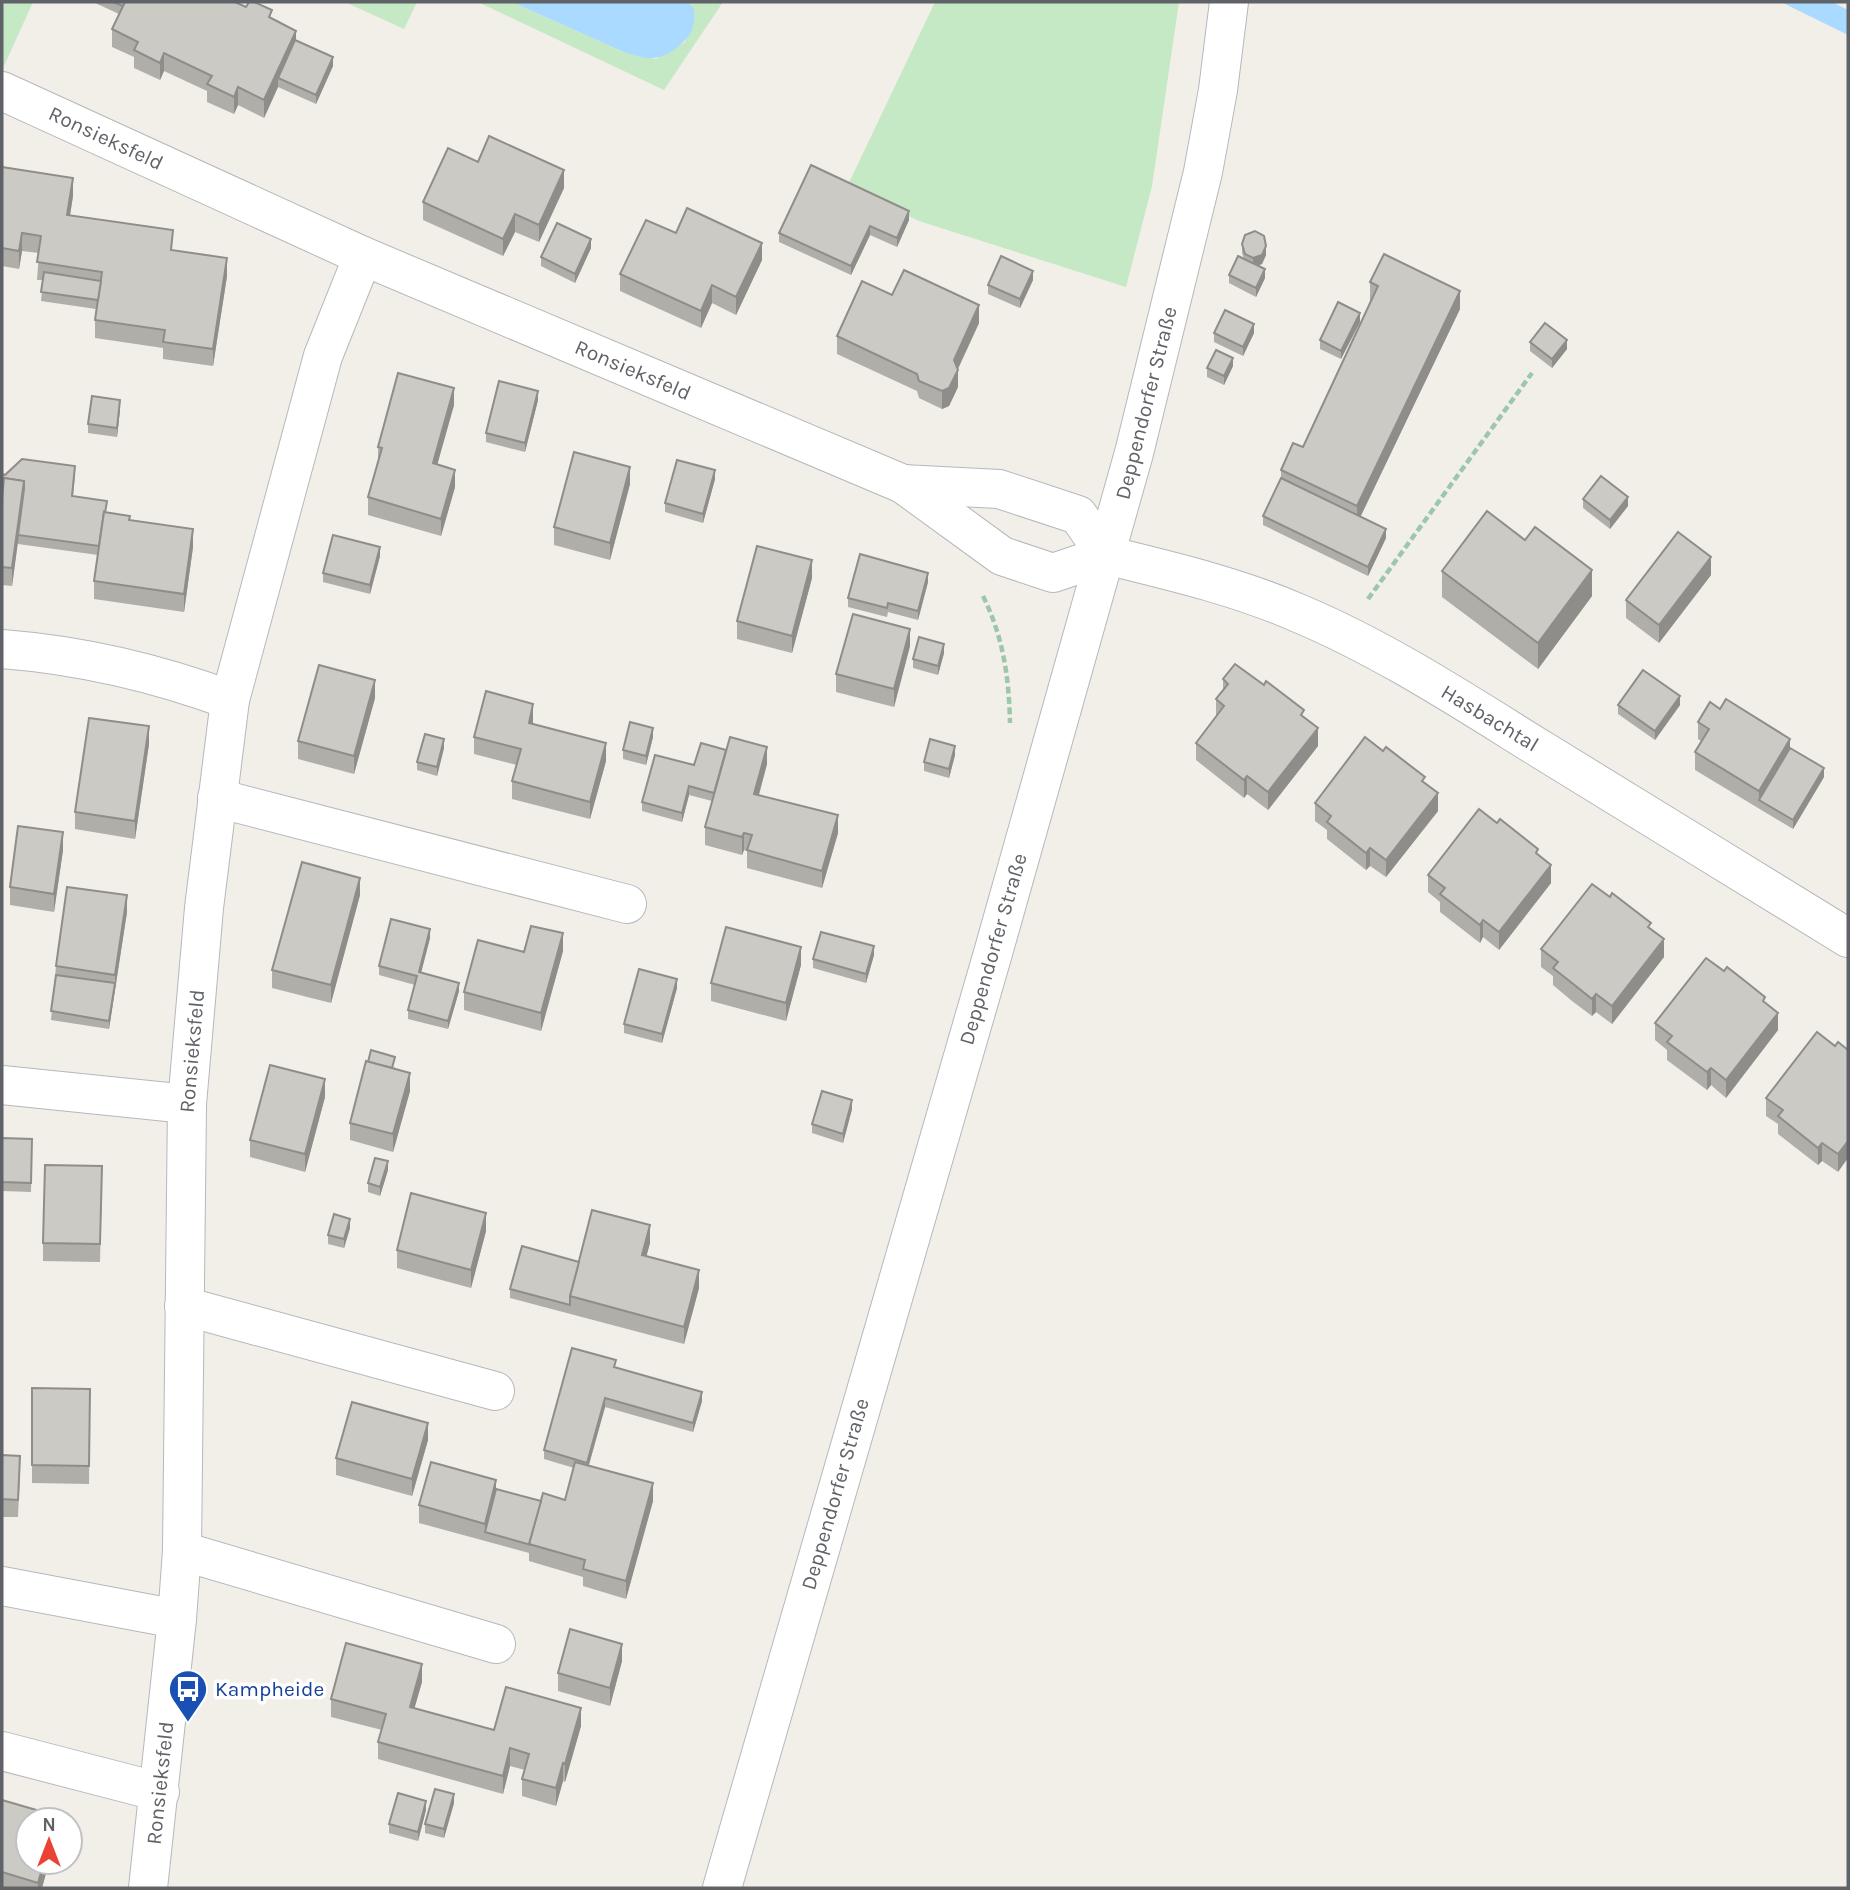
<svg xmlns="http://www.w3.org/2000/svg" width="1850" height="1890" font-family="Karla,sans-serif">
<rect width="100%" height="100%" fill="#f1efe8"/>
<g fill="#c5e8c5">
<polygon points="2,2 33,2 4,66 2,65"/>
<polygon points="345,2 417,2 404,29"/>
<polygon points="478,2 512,2 626,53 656,59 685,42 694,8 688,2 723,2 664,90"/>
<polygon points="935,2 1179,2 1152,186 1126,287 919,221 847,187"/>
</g>
<g fill="#aadaff">
<path d="M512,2H688L694,8C694,15 695,24 692,30C686,43 667,58 653,58C644,59 635,55 626,53Z"/>
<polygon points="1781,2 1832,2 1848,10 1848,35"/>
</g>
<g fill="none" stroke-linecap="round" stroke-linejoin="round">
<g stroke="#b5b8bc" stroke-width="40">
<g id="minor">
<polyline points="2,91 363,256 903,484 1002,556 1053,573 1106,555"/>
<polyline points="903,484 999,489 1078,515 1106,555"/>
<path d="M1106,555C1171,571 1236,586 1298,613C1384,649 1463,701 1542,750C1644,813 1746,875 1848,938"/>
<path d="M2,649C79,655 157,673 230,700"/>
<polyline points="217,798 627,904"/>
<polyline points="2,1085 187,1104"/>
<polyline points="184,1306 495,1391"/>
<polyline points="182,1551 496,1644"/>
<polyline points="2,1586 177,1619"/>
<polyline points="2,1751 160,1792"/>
<polyline points="148,1888 177,1619 182,1551 187,1104 204,908 230,700 323,356 363,256"/>
<polyline points="722,1888 993,953 1134,453 1203,172 1218,90 1229,2"/>
</g>
</g>
<g stroke="#9cc7a9" stroke-width="4.5" stroke-dasharray="7 3.5" stroke-linecap="butt">
<path d="M983,596C1003,637 1009,676 1010,723"/>
<polyline points="1368,599 1532,373"/>
</g>
<use href="#minor" stroke="#fff" stroke-width="38"/>
</g>
<g fill="#afaea9">
<polygon points="93,2 235,2 272,19 296,40 333,66 316,104 278,87 264,118 238,105 234,114 207,102 207,91 164,71 160,80 134,68 134,57 112,47 112,29 119,14"/>
<polygon points="478,162 564,188 539,242 515,232 503,256 423,220 423,202"/>
<polygon points="2,167 73,196 70,216 173,251 227,276 213,366 163,359 163,348 95,338 95,320 96,309 41,301 43,280 37,280 39,253 22,251 19,269 2,266"/>
<polygon points="909,220 897,247 870,235 851,275 779,242 779,233"/>
<polygon points="676,233 762,260 736,315 712,303 701,328 620,291 620,274"/>
<polygon points="1242,244 1266,255 1262,264 1258,266 1265,278 1256,297 1229,283 1229,275 1244,259 1242,253"/>
<polygon points="591,248 575,283 541,266 541,257"/>
<polygon points="1033,280 1020,308 988,294 988,285"/>
<polygon points="1370,282 1460,309 1360,517 1386,538 1368,576 1263,525 1263,516 1281,478 1281,470 1303,447 1372,300 1370,300"/>
<polygon points="892,295 979,323 958,369 958,387 949,406 942,409 919,398 917,391 837,354 837,336"/>
<polygon points="1360,322 1341,359 1320,349 1320,340"/>
<polygon points="1214,333 1254,333 1243,356 1214,342"/>
<polygon points="1530,342 1567,349 1552,368 1530,351"/>
<polygon points="1233,366 1224,385 1207,377 1207,368"/>
<polygon points="538,400 525,452 486,442 486,433"/>
<polygon points="454,405 437,464 455,487 441,536 368,515 368,497 378,463 378,447"/>
<polygon points="120,409 117,437 88,433 88,424"/>
<polygon points="2,474 75,475 73,497 106,513 130,520 193,547 184,612 94,599 94,581 98,555 18,544 18,540 12,586 2,585"/>
<polygon points="715,479 703,523 665,512 665,503"/>
<polygon points="630,484 610,560 554,545 554,527"/>
<polygon points="1583,499 1628,506 1610,529 1583,508"/>
<polygon points="1525,540 1592,596 1538,669 1442,597 1442,571"/>
<polygon points="380,556 370,594 323,582 323,573"/>
<polygon points="1711,575 1659,643 1626,618 1626,600"/>
<polygon points="812,578 792,653 737,639 737,621"/>
<polygon points="928,582 918,620 888,612 887,617 848,607 848,598"/>
<polygon points="910,646 894,707 836,692 836,674"/>
<polygon points="944,653 938,675 913,668 913,659"/>
<polygon points="1223,679 1304,717 1318,746 1268,810 1247,794 1244,798 1196,760 1196,743 1216,717 1216,699 1223,690"/>
<polygon points="375,698 354,774 298,759 298,741"/>
<polygon points="1618,705 1680,705 1655,740 1618,714"/>
<polygon points="533,722 533,724 606,761 590,819 512,799 512,781 517,765 474,754 474,737"/>
<polygon points="1698,722 1790,748 1824,777 1793,829 1695,770 1695,752 1701,741 1698,739"/>
<polygon points="653,737 646,765 623,759 623,750"/>
<polygon points="149,744 135,839 75,829 75,812"/>
<polygon points="444,748 437,776 417,770 417,762"/>
<polygon points="955,755 949,778 924,771 924,762"/>
<polygon points="767,764 759,795 838,833 822,888 747,868 747,851 744,850 742,855 705,845 705,827 712,801 689,795 682,822 642,811 642,802 694,765"/>
<polygon points="1425,783 1438,811 1386,877 1370,866 1366,870 1327,839 1327,830 1315,821 1315,803"/>
<polygon points="1848,845 1848,865 1847,864 1847,847"/>
<polygon points="63,850 54,912 10,905 10,887"/>
<polygon points="1538,855 1551,883 1499,950 1483,937 1480,943 1440,912 1440,902 1428,892 1428,875"/>
<polygon points="360,895 331,1003 272,988 272,970"/>
<polygon points="1610,897 1651,929 1664,957 1612,1024 1596,1012 1592,1016 1572,1001 1553,985 1553,976 1541,967 1541,949"/>
<polygon points="127,912 109,1029 51,1020 56,966"/>
<polygon points="430,938 421,972 459,991 448,1029 408,1019 408,1010 415,985 379,975 379,966"/>
<polygon points="563,951 541,1031 464,1010 464,992 524,952"/>
<polygon points="874,955 866,983 813,968 813,959"/>
<polygon points="801,965 786,1021 711,1001 711,983"/>
<polygon points="677,988 662,1043 624,1033 624,1024"/>
<polygon points="1765,1003 1778,1030 1726,1098 1711,1085 1707,1090 1667,1060 1667,1050 1655,1040 1655,1023"/>
<polygon points="1838,1042 1838,1172 1822,1161 1818,1165 1778,1134 1778,1124 1766,1116 1766,1098 1835,1046"/>
<polygon points="395,1066 394,1069 410,1091 393,1152 350,1140 350,1123"/>
<polygon points="325,1097 305,1172 250,1157 250,1140"/>
<polygon points="852,1109 843,1143 812,1133 812,1124"/>
<polygon points="2,1138 32,1139 31,1192 2,1191"/>
<polygon points="388,1170 380,1196 368,1192 368,1183"/>
<polygon points="102,1184 100,1262 43,1261 43,1243"/>
<polygon points="350,1228 344,1248 328,1244 328,1235"/>
<polygon points="486,1231 471,1288 397,1268 397,1250"/>
<polygon points="650,1243 646,1256 699,1288 684,1344 510,1298 510,1289 579,1262"/>
<polygon points="616,1368 702,1401 693,1432 605,1407 589,1465 653,1501 626,1599 583,1586 583,1577 529,1561 529,1553 419,1523 419,1505 496,1489 541,1501 565,1500 574,1468 544,1459 544,1450"/>
<polygon points="32,1388 90,1389 89,1484 32,1483"/>
<polygon points="428,1440 412,1496 336,1475 336,1458"/>
<polygon points="2,1455 20,1474 18,1517 2,1517"/>
<polygon points="622,1661 610,1706 558,1691 558,1673"/>
<polygon points="422,1682 414,1708 494,1730 581,1726 565,1782 563,1781 556,1806 522,1796 522,1779 525,1770 510,1766 503,1794 378,1759 378,1742 382,1730 331,1717 331,1699"/>
<polygon points="2,1800 57,1820 28,1862 49,1862 42,1888 2,1888"/>
<polygon points="454,1803 444,1838 425,1833 425,1824"/>
<polygon points="426,1810 418,1841 389,1833 389,1824"/>
</g>
<g fill="#8f8d8a">
<polygon points="296,31 296,48 278,78 278,87 264,118 264,100"/>
<polygon points="164,53 164,71 160,80 160,63"/>
<polygon points="333,57 333,66 316,104 316,95"/>
<polygon points="238,87 238,105 234,114 234,97"/>
<polygon points="564,170 564,188 539,242 539,225"/>
<polygon points="73,178 73,196 67,233 67,215"/>
<polygon points="909,211 909,220 897,247 897,238"/>
<polygon points="515,214 515,232 503,256 503,239"/>
<polygon points="870,226 870,235 851,275 851,266"/>
<polygon points="22,233 22,251 19,269 19,251"/>
<polygon points="591,239 591,248 575,283 575,274"/>
<polygon points="762,243 762,260 736,315 736,297"/>
<polygon points="1266,246 1266,255 1262,264 1253,267 1253,258"/>
<polygon points="227,258 227,276 213,366 213,349"/>
<polygon points="1265,269 1265,278 1256,297 1256,288"/>
<polygon points="1033,271 1033,280 1020,308 1020,299"/>
<polygon points="712,285 712,303 701,328 701,311"/>
<polygon points="1460,291 1460,309 1357,524 1357,506"/>
<polygon points="979,305 979,323 954,377 954,360"/>
<polygon points="1360,313 1360,322 1341,359 1341,351"/>
<polygon points="1254,324 1254,333 1243,356 1243,347"/>
<polygon points="1567,340 1567,349 1552,368 1552,359"/>
<polygon points="1233,358 1233,366 1224,385 1224,376"/>
<polygon points="958,370 958,387 949,406 942,409 942,391"/>
<polygon points="454,388 454,405 433,480 433,463"/>
<polygon points="538,391 538,400 525,452 525,443"/>
<polygon points="120,400 120,409 117,437 117,428"/>
<polygon points="630,467 630,484 610,560 610,543"/>
<polygon points="455,470 455,487 441,536 441,519"/>
<polygon points="715,470 715,479 703,523 703,514"/>
<polygon points="24,481 24,498 12,586 12,568"/>
<polygon points="1628,497 1628,506 1610,529 1610,520"/>
<polygon points="193,529 193,547 184,612 184,594"/>
<polygon points="1386,529 1386,538 1368,576 1368,567"/>
<polygon points="380,547 380,556 370,594 370,585"/>
<polygon points="1711,557 1711,575 1659,643 1659,625"/>
<polygon points="812,560 812,578 792,653 792,636"/>
<polygon points="1592,570 1592,596 1538,669 1538,643"/>
<polygon points="928,573 928,582 918,620 918,611"/>
<polygon points="910,629 910,646 894,707 894,689"/>
<polygon points="944,644 944,653 938,675 938,666"/>
<polygon points="375,680 375,698 354,774 354,756"/>
<polygon points="1680,696 1680,705 1655,740 1655,731"/>
<polygon points="533,704 533,722 529,741 529,723"/>
<polygon points="149,726 149,744 135,839 135,821"/>
<polygon points="653,728 653,737 646,765 646,756"/>
<polygon points="1318,728 1318,746 1268,810 1268,792"/>
<polygon points="444,739 444,748 437,776 437,767"/>
<polygon points="1790,739 1790,757 1759,800 1759,808 1759,791"/>
<polygon points="606,743 606,761 590,819 590,802"/>
<polygon points="955,746 955,755 949,778 949,769"/>
<polygon points="767,747 767,764 754,812 754,794"/>
<polygon points="1824,768 1824,777 1793,829 1793,820"/>
<polygon points="1247,776 1247,794 1244,798 1244,780"/>
<polygon points="689,786 689,795 682,822 682,813"/>
<polygon points="1438,793 1438,811 1386,877 1386,860"/>
<polygon points="838,815 838,833 822,888 822,871"/>
<polygon points="63,832 63,850 54,912 54,894"/>
<polygon points="744,833 744,850 742,855 742,837"/>
<polygon points="1370,848 1370,866 1366,870 1366,853"/>
<polygon points="1551,865 1551,883 1499,950 1499,932"/>
<polygon points="360,878 360,895 331,1003 331,985"/>
<polygon points="127,895 127,912 109,1029 109,1021 115,983 115,975"/>
<polygon points="1483,920 1483,937 1480,943 1480,925"/>
<polygon points="430,929 430,938 419,981 419,972"/>
<polygon points="563,933 563,951 541,1031 541,1013"/>
<polygon points="1664,939 1664,957 1612,1024 1612,1006"/>
<polygon points="874,946 874,955 866,983 866,974"/>
<polygon points="801,947 801,965 786,1021 786,1003"/>
<polygon points="677,979 677,988 662,1043 662,1034"/>
<polygon points="459,983 459,991 448,1029 448,1021"/>
<polygon points="1596,994 1596,1012 1592,1016 1592,999"/>
<polygon points="1778,1013 1778,1030 1726,1098 1726,1080"/>
<polygon points="1711,1068 1711,1085 1707,1090 1707,1072"/>
<polygon points="410,1073 410,1091 393,1152 393,1134"/>
<polygon points="325,1079 325,1097 305,1172 305,1154"/>
<polygon points="852,1100 852,1109 843,1143 843,1134"/>
<polygon points="1848,1141 1848,1158 1838,1172 1838,1154"/>
<polygon points="1822,1143 1822,1161 1818,1165 1818,1148"/>
<polygon points="388,1161 388,1170 380,1196 380,1187"/>
<polygon points="486,1213 486,1231 471,1288 471,1270"/>
<polygon points="350,1219 350,1228 344,1248 344,1239"/>
<polygon points="650,1225 650,1243 642,1273 642,1255"/>
<polygon points="699,1270 699,1288 684,1344 684,1327"/>
<polygon points="702,1392 702,1401 693,1432 693,1423"/>
<polygon points="605,1398 605,1407 587,1471 587,1463"/>
<polygon points="428,1423 428,1440 412,1496 412,1479"/>
<polygon points="496,1480 496,1498 485,1532 485,1524"/>
<polygon points="653,1483 653,1501 626,1599 626,1581"/>
<polygon points="622,1644 622,1661 610,1706 610,1688"/>
<polygon points="422,1664 422,1682 410,1724 410,1707"/>
<polygon points="581,1708 581,1726 565,1782 565,1764"/>
<polygon points="510,1748 510,1766 503,1794 503,1776"/>
<polygon points="563,1763 563,1781 556,1806 556,1788"/>
<polygon points="454,1794 454,1803 444,1838 444,1829"/>
<polygon points="426,1801 426,1810 418,1841 418,1832"/>
<polygon points="44,1862 49,1862 42,1888 38,1888 38,1883"/>
</g>
<g fill="#cccac5" stroke="#8f8d8a" stroke-width="2">
<polygon points="113,2 125,2 123,6"/>
<polygon points="125,2 235,2 246,7 249,2 254,2 272,10 269,17 296,31 264,100 238,87 234,97 207,84 212,76 164,53 160,63 134,50 138,42 112,29"/>
<polygon points="295,40 333,57 316,95 278,78"/>
<polygon points="489,136 564,170 539,225 515,214 503,239 423,202 448,148 478,162"/>
<polygon points="811,165 909,211 897,238 870,226 851,266 779,233"/>
<polygon points="2,167 73,178 67,215 173,230 171,250 227,258 213,349 163,342 165,330 95,320 102,272 37,262 41,236 22,233 19,251 2,248"/>
<polygon points="687,208 762,243 736,297 712,285 701,311 620,274 646,220 676,233"/>
<polygon points="557,223 591,239 575,274 541,257"/>
<polygon points="1255,231 1264,236 1266,246 1262,255 1253,258 1245,254 1242,244 1245,235"/>
<polygon points="1384,254 1460,291 1357,506 1281,470 1293,443 1303,447 1378,286 1370,282"/>
<polygon points="1001,256 1033,271 1020,299 988,285"/>
<polygon points="1238,256 1265,269 1256,288 1229,275"/>
<polygon points="904,270 979,305 954,360 958,370 949,388 942,391 919,381 917,374 837,336 862,281 892,295"/>
<polygon points="44,272 101,281 98,300 41,292"/>
<polygon points="1338,302 1360,313 1341,351 1320,340"/>
<polygon points="1225,310 1254,324 1243,347 1214,333"/>
<polygon points="1545,323 1567,340 1552,359 1530,342"/>
<polygon points="1216,350 1233,358 1224,376 1207,368"/>
<polygon points="398,373 454,388 433,463 455,470 441,519 368,497 382,448 378,447"/>
<polygon points="499,381 538,391 525,443 486,433"/>
<polygon points="92,396 120,400 117,428 88,424"/>
<polygon points="574,452 630,467 610,543 554,527"/>
<polygon points="22,459 75,466 72,496 107,501 105,513 104,512 99,546 18,535 24,489 24,481 4,478 2,499 2,474 5,475"/>
<polygon points="677,460 715,470 703,514 665,503"/>
<polygon points="1601,476 1628,497 1610,520 1583,499"/>
<polygon points="4,478 24,481 12,568 2,567 2,499"/>
<polygon points="1281,478 1386,529 1368,567 1263,516"/>
<polygon points="1487,511 1525,540 1535,527 1592,570 1538,643 1442,571"/>
<polygon points="104,512 130,516 129,520 193,529 184,594 94,581"/>
<polygon points="1678,532 1711,557 1659,625 1626,600"/>
<polygon points="333,535 380,547 370,585 323,573"/>
<polygon points="757,546 812,560 792,636 737,621"/>
<polygon points="860,554 928,573 918,611 888,603 887,608 848,598"/>
<polygon points="853,614 910,629 894,689 836,674"/>
<polygon points="919,637 944,644 938,666 913,659"/>
<polygon points="1235,664 1264,685 1266,681 1304,710 1301,715 1318,728 1268,792 1247,776 1244,780 1196,743 1224,706 1216,699 1228,684 1223,679"/>
<polygon points="319,665 375,680 354,756 298,741"/>
<polygon points="1643,670 1680,696 1655,731 1618,705"/>
<polygon points="486,691 533,704 529,723 606,743 590,802 512,781 521,749 474,737"/>
<polygon points="1726,699 1790,739 1759,791 1695,752 1709,729 1698,722 1710,702 1720,709"/>
<polygon points="89,718 149,726 135,821 75,812"/>
<polygon points="630,722 653,728 646,756 623,750"/>
<polygon points="425,734 444,739 437,767 417,762"/>
<polygon points="730,737 767,747 754,794 838,815 822,871 747,850 752,835 744,833 742,837 705,827"/>
<polygon points="1365,737 1383,751 1386,747 1425,777 1422,781 1438,793 1386,860 1370,848 1366,853 1327,822 1331,816 1315,803"/>
<polygon points="930,739 955,746 949,769 924,762"/>
<polygon points="701,743 726,750 714,793 689,786 682,813 642,802 655,755 694,765"/>
<polygon points="1790,748 1824,768 1793,820 1759,800"/>
<polygon points="1479,809 1497,823 1500,819 1538,849 1536,853 1551,865 1499,932 1483,920 1480,925 1440,894 1445,888 1428,875"/>
<polygon points="18,826 63,832 54,894 10,887"/>
<polygon points="302,862 360,878 331,985 272,970"/>
<polygon points="1592,884 1610,897 1612,893 1651,923 1648,927 1664,939 1612,1006 1596,994 1592,999 1572,983 1553,968 1558,962 1541,949"/>
<polygon points="67,887 127,895 115,975 56,966"/>
<polygon points="391,919 430,929 419,972 459,983 448,1021 408,1010 417,976 379,966"/>
<polygon points="531,926 563,933 541,1013 464,992 478,940 524,952"/>
<polygon points="726,927 801,947 786,1003 711,983"/>
<polygon points="821,932 874,946 866,974 813,959"/>
<polygon points="1706,958 1724,971 1727,967 1745,981 1765,997 1763,1001 1778,1013 1726,1080 1711,1068 1707,1072 1667,1042 1672,1036 1655,1023"/>
<polygon points="639,969 677,979 662,1034 624,1024"/>
<polygon points="56,975 115,983 109,1021 51,1011"/>
<polygon points="1817,1032 1835,1046 1838,1042 1848,1050 1848,1141 1838,1154 1822,1143 1818,1148 1778,1116 1783,1110 1766,1098"/>
<polygon points="371,1050 395,1057 392,1068 368,1062"/>
<polygon points="366,1061 410,1073 393,1134 350,1123"/>
<polygon points="270,1065 325,1079 305,1154 250,1140"/>
<polygon points="822,1091 852,1100 843,1134 812,1124"/>
<polygon points="2,1138 32,1139 31,1183 2,1182"/>
<polygon points="375,1158 388,1161 380,1187 368,1183"/>
<polygon points="45,1165 102,1166 100,1244 43,1243"/>
<polygon points="411,1193 486,1213 471,1270 397,1250"/>
<polygon points="592,1210 650,1225 642,1255 699,1270 684,1327 570,1296"/>
<polygon points="334,1214 350,1219 344,1239 328,1235"/>
<polygon points="522,1246 579,1262 570,1296 570,1305 510,1289"/>
<polygon points="572,1348 616,1360 614,1367 702,1392 693,1423 605,1398 587,1463 544,1450"/>
<polygon points="32,1388 90,1389 89,1466 32,1465"/>
<polygon points="352,1402 428,1423 412,1479 336,1458"/>
<polygon points="2,1455 20,1456 18,1500 2,1499"/>
<polygon points="431,1462 496,1480 485,1524 419,1505"/>
<polygon points="575,1462 653,1483 626,1581 583,1569 585,1560 529,1544 543,1493 565,1500"/>
<polygon points="496,1489 541,1501 529,1544 531,1545 485,1532"/>
<polygon points="570,1629 622,1644 610,1688 558,1673"/>
<polygon points="346,1643 422,1664 410,1707 494,1730 506,1687 581,1708 565,1764 563,1763 556,1788 522,1779 529,1754 510,1748 503,1776 378,1742 386,1714 331,1699"/>
<polygon points="435,1789 454,1794 444,1829 425,1824"/>
<polygon points="398,1793 426,1801 418,1832 389,1824"/>
<polygon points="2,1800 57,1816 56,1820 28,1820 28,1862 44,1862 38,1883 2,1872"/>
</g>
<defs>
<g id="bus-pin" transform="scale(2.0125)"><path d="M0 17L-7.5 6A9.5 9.5 0 1 1 7.5 6Z" fill="#1a4fb4" stroke="#fff"/><path d="M-5-6H5V4H4V6H2V4H-2V6H-4V4H-5ZM-3.5-4V0h7V-4ZM-3.5 1.2v1.5H-2V1.2ZM2 1.2v1.5H3.5V1.2Z" fill="#fff"/></g>
</defs>
<g fill-rule="evenodd">
<use href="#bus-pin" x="188" y="1689"/>
</g>
<g text-anchor="middle" stroke-width="7" stroke-linejoin="round" paint-order="stroke">
<g font-size="21" fill="#5f6368" stroke="#fff">
<text transform="translate(106 138) rotate(25)" y="7">Ronsieksfeld</text>
<text transform="translate(633 370) rotate(23)" y="7">Ronsieksfeld</text>
<text transform="translate(1146 403) rotate(-76)" y="7">Deppendorfer Straße</text>
<text transform="translate(1490 718) rotate(31)" y="7">Hasbachtal</text>
<text transform="translate(993 949) rotate(-74)" y="7">Deppendorfer Straße</text>
<text transform="translate(192 1051) rotate(-85)" y="7">Ronsieksfeld</text>
<text transform="translate(835 1494) rotate(-74)" y="7">Deppendorfer Straße</text>
<text transform="translate(160 1783) rotate(-84)" y="7">Ronsieksfeld</text>
</g>
<g font-size="21" fill="#164399" stroke="#fff" text-anchor="start">
<text x="215" y="1696">Kampheide</text>
</g>
</g>
<rect width="1850" height="1890" fill="none" stroke="#5f6368" stroke-width="7"/>
<g transform="translate(49 1841)"><circle r="33" fill="#ffffff" stroke="#bfc1c3" stroke-width="2"/>
<path d="M0-5L12 26L0 18L-12 26Z" fill="#ea4335"/>
<text y="-10" font-size="19" font-weight="bold" text-anchor="middle" fill="#5f6368">N</text>
</g>
</svg>
